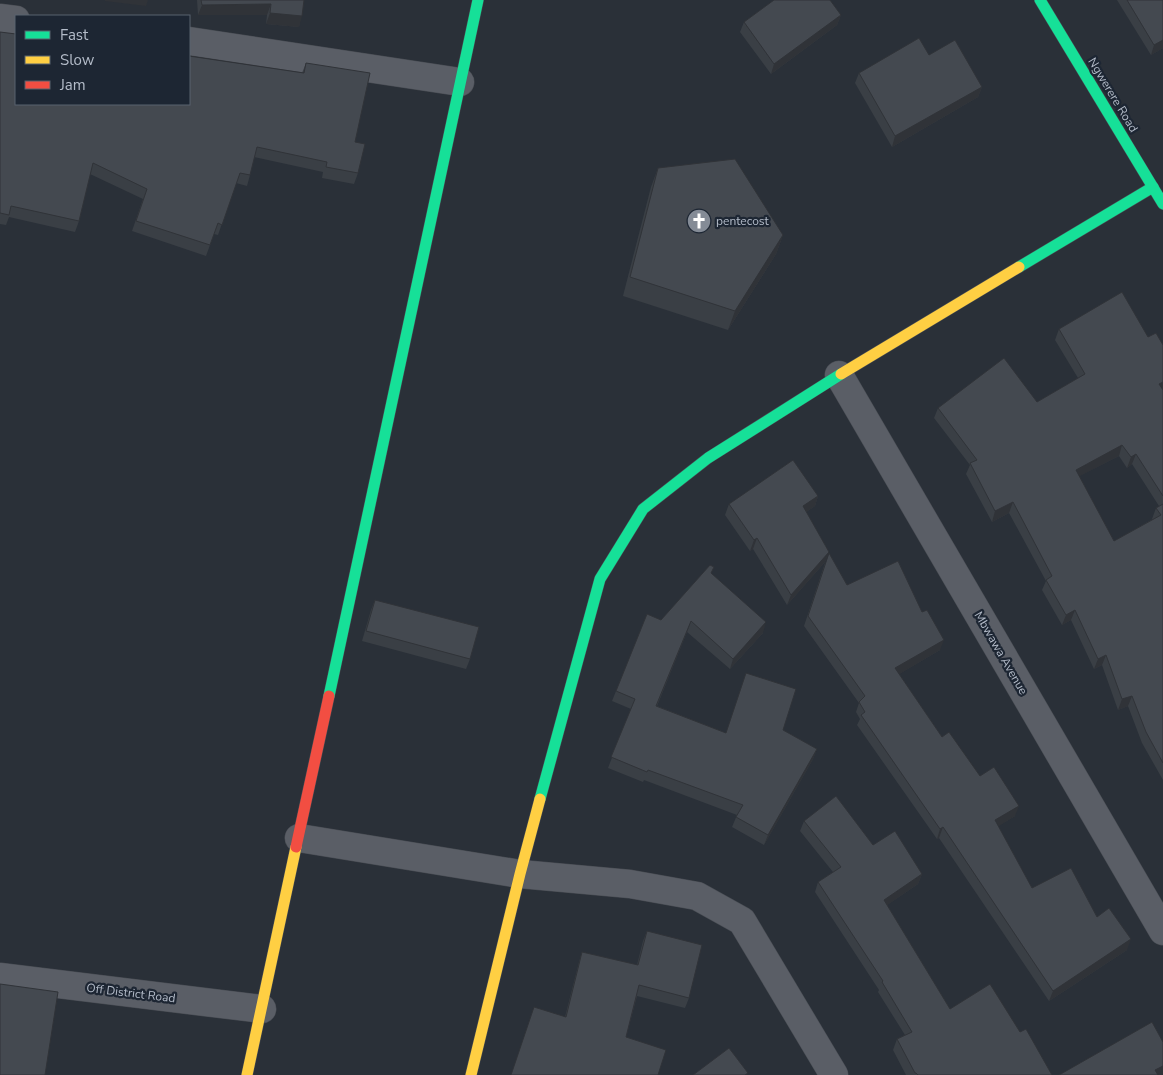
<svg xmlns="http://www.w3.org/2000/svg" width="1163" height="1075" font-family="'Nunito Sans',sans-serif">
<rect width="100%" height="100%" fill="#2a3038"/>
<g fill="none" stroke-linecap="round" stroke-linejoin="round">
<g stroke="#484c53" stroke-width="29">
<g id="street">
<polyline points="0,18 16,20"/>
<polyline points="189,41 460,82"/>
<polyline points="839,375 1163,931"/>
<polyline points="299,838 520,874 630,884 697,896 742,921 834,1075"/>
<polyline points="0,977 262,1009"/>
</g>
</g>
<g stroke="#484c53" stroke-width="12">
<g id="fast">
<polyline points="1040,0 1163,204"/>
<polyline points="1019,267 1153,187"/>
<polyline points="329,696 478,0"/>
<polyline points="540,799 600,579 643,509 708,458 841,374"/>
</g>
</g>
<g stroke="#484c53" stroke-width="12">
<g id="slow">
<polyline points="841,374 1019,267"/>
<polyline points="247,1075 296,847"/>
<polyline points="471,1075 520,874 540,799"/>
</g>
</g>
<g stroke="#484c53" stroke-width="12">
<polyline id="jam" points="296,847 329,696"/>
</g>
<use href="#street" stroke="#5a5e66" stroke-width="28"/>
<use href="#fast" stroke="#16e098" stroke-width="11"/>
<use href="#slow" stroke="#ffcf43" stroke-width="11"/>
<use href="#jam" stroke="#f24e42" stroke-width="11"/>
</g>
<g fill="#3a3f45" fill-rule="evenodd">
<polygon points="197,0 304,0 299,27 266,24 267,15 198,15"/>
<polygon points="1117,0 1163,0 1163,48 1151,55"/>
<polygon points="841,15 837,25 771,74 740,32 744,22"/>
<polygon points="0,32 16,104 302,73 306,63 355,142 358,173 354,184 322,178 323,172 254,157 250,175 247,186 236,183 218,235 214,234 206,256 132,231 143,199 90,174 79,221 75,232 9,217 6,225 0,224"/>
<polygon points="929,55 982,87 978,97 892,147 855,83 859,73"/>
<polygon points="658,168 783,235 776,254 728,330 623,296 651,187"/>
<path d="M1059,329L1148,337L1163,345V780L1142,743L1128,706L1118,710L1102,665L1094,669L1071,620L1062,625L1042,590L1046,581L1009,513L992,522L966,474L970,465L934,418L938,408L1037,402L1078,378L1055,340ZM1119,456L1127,468L1132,464L1159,506L1156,508L1152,519H1153L1114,541L1079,476Z"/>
<polygon points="818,496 815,506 806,512 829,552 825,562 787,605 753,549 750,551 725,515 729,504"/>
<polygon points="825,563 847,585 940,650 899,674 942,737 980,776 1015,816 998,826 1032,888 1097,917 1127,950 1049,1001 939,838 937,839 857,725 860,719 856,712 859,703 804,626"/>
<polygon points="711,573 763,633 730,669 687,632 657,706 726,733 746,673 783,730 817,749 813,759 764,845 732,827 737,815 644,780 643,782 608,768 631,709 612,701 616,691 661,620"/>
<polygon points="375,600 470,659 466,669 362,641 371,610"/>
<polygon points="804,821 873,845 922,874 918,884 887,905 950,1009 1020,1032 1052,1075 906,1075 893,1050 897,1039 905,1035 878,992 879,990 815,892 818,882 833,872 800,831"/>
<polygon points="647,931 689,998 685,1008 637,996 626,1037 565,1017 579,962 582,952 637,965 643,941"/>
</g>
<g fill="#303338">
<polygon points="105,0 148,0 146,6 105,1"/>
<polygon points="271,4 267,15 198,15 202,5"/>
<polygon points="270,13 302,16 299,27 266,24"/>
<polygon points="841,15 837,25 771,74 774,64"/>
<polygon points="1163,40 1163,48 1151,55 1154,45"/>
<polygon points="982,87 978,97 892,147 895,136"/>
<polygon points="783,235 776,254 728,330 735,311"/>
<polygon points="1163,382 1163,390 1159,384"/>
<polygon points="1122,445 1119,456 1072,480 1076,470"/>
<polygon points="1136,454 1132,464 1127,468 1131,457"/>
<polygon points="818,496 815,506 799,517 803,506"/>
<polygon points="1013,502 1009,513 992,522 995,511"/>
<polygon points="757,538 753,549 750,551 754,540"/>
<polygon points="829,552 825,562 787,605 791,595"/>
<polygon points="1075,610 1071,620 1062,625 1066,615"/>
<polygon points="691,621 687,632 652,716 656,706"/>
<polygon points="766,622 763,633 730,669 733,659"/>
<polygon points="944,640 940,650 891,679 895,668"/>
<polygon points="1106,655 1102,665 1094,669 1098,659"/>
<polygon points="1132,696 1128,706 1118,710 1122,699"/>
<polygon points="817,749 813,759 764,845 768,835"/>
<polygon points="1019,806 1015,816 991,831 995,820"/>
<polygon points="943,827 939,838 937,839 940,829"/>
<polygon points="922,874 918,884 880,910 884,900"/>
<polygon points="1131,939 1127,950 1049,1001 1053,991"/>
<polygon points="1163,1066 1163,1074 1162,1075 1154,1075 1155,1070"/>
</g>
<g fill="#444950" stroke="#303338">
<polygon points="201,0 304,0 302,16 270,13 271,4 202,5"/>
<polygon points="774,0 830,0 841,15 774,64 744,22"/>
<polygon points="1127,0 1163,0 1163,40 1154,45"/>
<polygon points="0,32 16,34 16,104 189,104 189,56 304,73 306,63 370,73 355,142 365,144 358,173 326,167 327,162 257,147 250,175 240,173 222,225 218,223 210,245 136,221 147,189 93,163 79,221 11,206 9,215 0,213"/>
<polygon points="919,38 929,55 955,40 982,87 895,136 859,73"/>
<polygon points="735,159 783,235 735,311 630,277 658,168"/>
<polygon points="1122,292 1148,337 1156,333 1163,345 1163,382 1159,384 1163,390 1163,496 1136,454 1131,457 1122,445 1076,470 1114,541 1161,515 1156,508 1163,504 1163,763 1146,732 1132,696 1122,699 1106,655 1098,659 1075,610 1066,615 1046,580 1052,576 1013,502 995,511 970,463 977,460 938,408 1004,358 1037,402 1085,374 1059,329"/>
<polygon points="793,460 818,496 803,506 829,552 791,595 757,538 754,540 729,504"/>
<polygon points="829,553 847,585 898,561 922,612 927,610 944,640 895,668 942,737 949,732 980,776 994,767 1019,806 995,820 1032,888 1071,868 1097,917 1109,908 1131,939 1053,991 943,827 940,829 861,715 865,712 859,702 865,696 808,616"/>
<polygon points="710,565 714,567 711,573 766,622 733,659 691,621 656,706 726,733 746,673 796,689 783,730 817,749 768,835 736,817 743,805 648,770 647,772 611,757 635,699 616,691 647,614 661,620"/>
<polygon points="375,600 479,627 470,659 366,631"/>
<polygon points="836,796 873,845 895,831 922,874 884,900 950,1009 990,984 1020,1032 1026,1029 1052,1075 918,1075 916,1073 915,1073 897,1039 912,1032 882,982 883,981 818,882 841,867 804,821"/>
<polygon points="647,931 702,945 689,998 639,985 626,1037 666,1050 658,1075 511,1075 534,1007 566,1017 582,952 638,965"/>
<polygon points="0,984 58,992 45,1075 0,1075"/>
<polygon points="1152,1022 1163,1042 1163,1066 1155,1070 1158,1075 1059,1075"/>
<polygon points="729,1048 748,1073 745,1075 693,1075"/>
</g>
<defs>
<g id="church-disc" transform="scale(1.25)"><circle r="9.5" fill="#848b96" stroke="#1d2633"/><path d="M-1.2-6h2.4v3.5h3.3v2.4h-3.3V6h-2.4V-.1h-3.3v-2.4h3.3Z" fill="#fff"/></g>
</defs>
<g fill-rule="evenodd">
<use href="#church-disc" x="699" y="221"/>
</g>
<g text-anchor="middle" stroke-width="4.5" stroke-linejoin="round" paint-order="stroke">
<g font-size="12" fill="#b4bcc9" stroke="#1d2633">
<text transform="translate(1113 95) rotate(59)" y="4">Ngwerere Road</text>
<text transform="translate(1001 653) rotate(60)" y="4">Mbwawa Avenue</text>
<text transform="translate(131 993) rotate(7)" y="4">Off District Road</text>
</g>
<g font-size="12" fill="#b4bcc9" stroke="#1d2633" text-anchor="start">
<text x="716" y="225">pentecost</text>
</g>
</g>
<rect x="15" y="15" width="175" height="90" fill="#1d2633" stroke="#59626f"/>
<rect x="25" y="31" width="25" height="8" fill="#16e098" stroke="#59626f"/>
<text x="60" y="40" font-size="15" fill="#b4bcc9">Fast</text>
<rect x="25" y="56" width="25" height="8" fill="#ffcf43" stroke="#59626f"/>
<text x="60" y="65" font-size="15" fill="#b4bcc9">Slow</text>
<rect x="25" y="81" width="25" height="8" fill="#f24e42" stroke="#59626f"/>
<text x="60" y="90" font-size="15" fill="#b4bcc9">Jam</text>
</svg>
